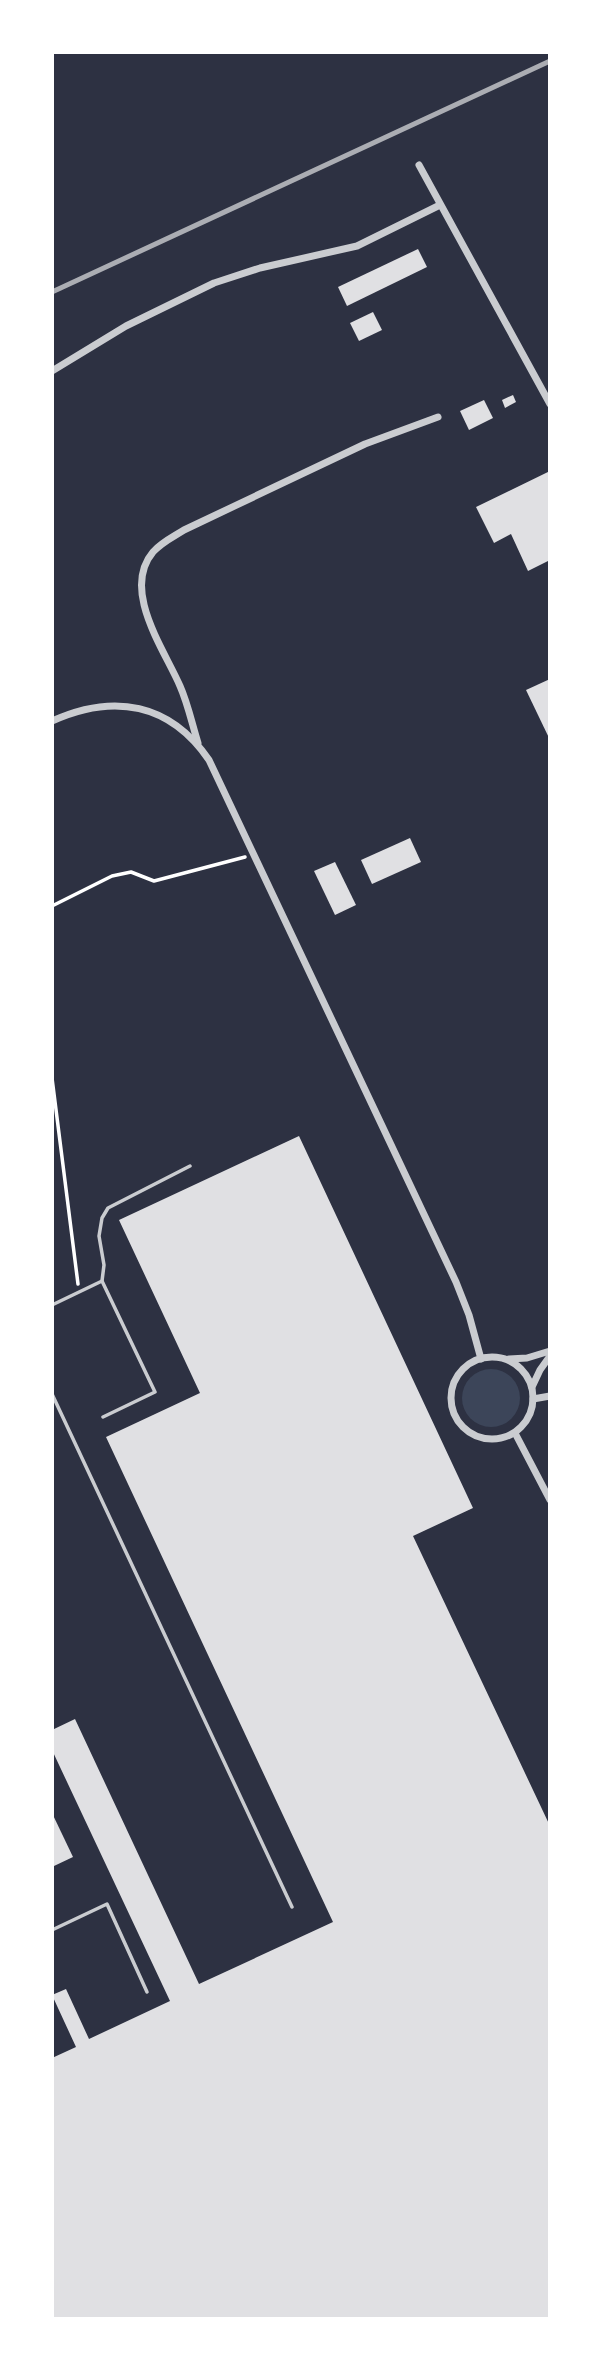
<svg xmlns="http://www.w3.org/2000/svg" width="602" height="2371" font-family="Rubik,sans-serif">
<rect width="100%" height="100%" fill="#2d3142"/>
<circle fill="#3c4559" cx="491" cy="1398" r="29"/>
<g fill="#e0e0e3">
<polygon points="418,249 427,267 347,306 338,287"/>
<polygon points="373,312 382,330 359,341 350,323"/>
<polygon points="513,395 516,402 505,408 502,400"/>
<polygon points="484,400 493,418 469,430 460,411"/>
<polygon points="550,471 550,560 528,571 511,534 494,543 476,507"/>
<polygon points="550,679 550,740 526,690"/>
<polygon points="410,838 421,862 372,884 361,860"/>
<polygon points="335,862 356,905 335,915 314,871"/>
<polygon points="299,1136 473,1508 413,1536 550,1826 550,2318 52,2318 52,2058 76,2047 52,1995 66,1989 89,2039 170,2001 52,1750 52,1730 75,1719 199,1984 333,1922 106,1437 200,1393 119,1220"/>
<polygon points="52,1813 73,1857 54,1866 52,1864"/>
</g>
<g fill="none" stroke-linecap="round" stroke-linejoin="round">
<g stroke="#fff" stroke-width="3.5">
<polyline points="52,906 112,876 131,872 154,881 245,857"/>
<polyline points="52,1078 78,1284"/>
</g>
<g stroke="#caccd0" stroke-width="3.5">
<polyline points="52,1305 102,1281"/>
<polyline points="52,1394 292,1907"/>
<polyline points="103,1417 155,1392 102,1281 104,1265 99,1236 102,1218 108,1208 190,1166"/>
<polyline points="52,1930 107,1904 147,1992"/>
</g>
<g stroke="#caccd0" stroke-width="7">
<polyline points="419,165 550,404"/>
<polyline points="52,371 126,326 214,283 260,268 357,246 440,205"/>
<path d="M52,721C114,693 170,703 209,760L456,1282L469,1315L481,1359"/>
<path d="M198,743C192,724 188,704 180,686C164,649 121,590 153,552C162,542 173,537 184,530L365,444L438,417"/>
<circle cx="492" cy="1398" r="41"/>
<polyline points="509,1359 527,1358 550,1351"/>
<polyline points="532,1387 540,1370 550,1356"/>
<polyline points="533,1399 550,1396"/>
<polyline points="515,1433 550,1500"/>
</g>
<polyline stroke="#abadb3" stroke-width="5" points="52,292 550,61"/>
</g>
<rect width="602" height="2371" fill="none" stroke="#ffffff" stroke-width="108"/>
</svg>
